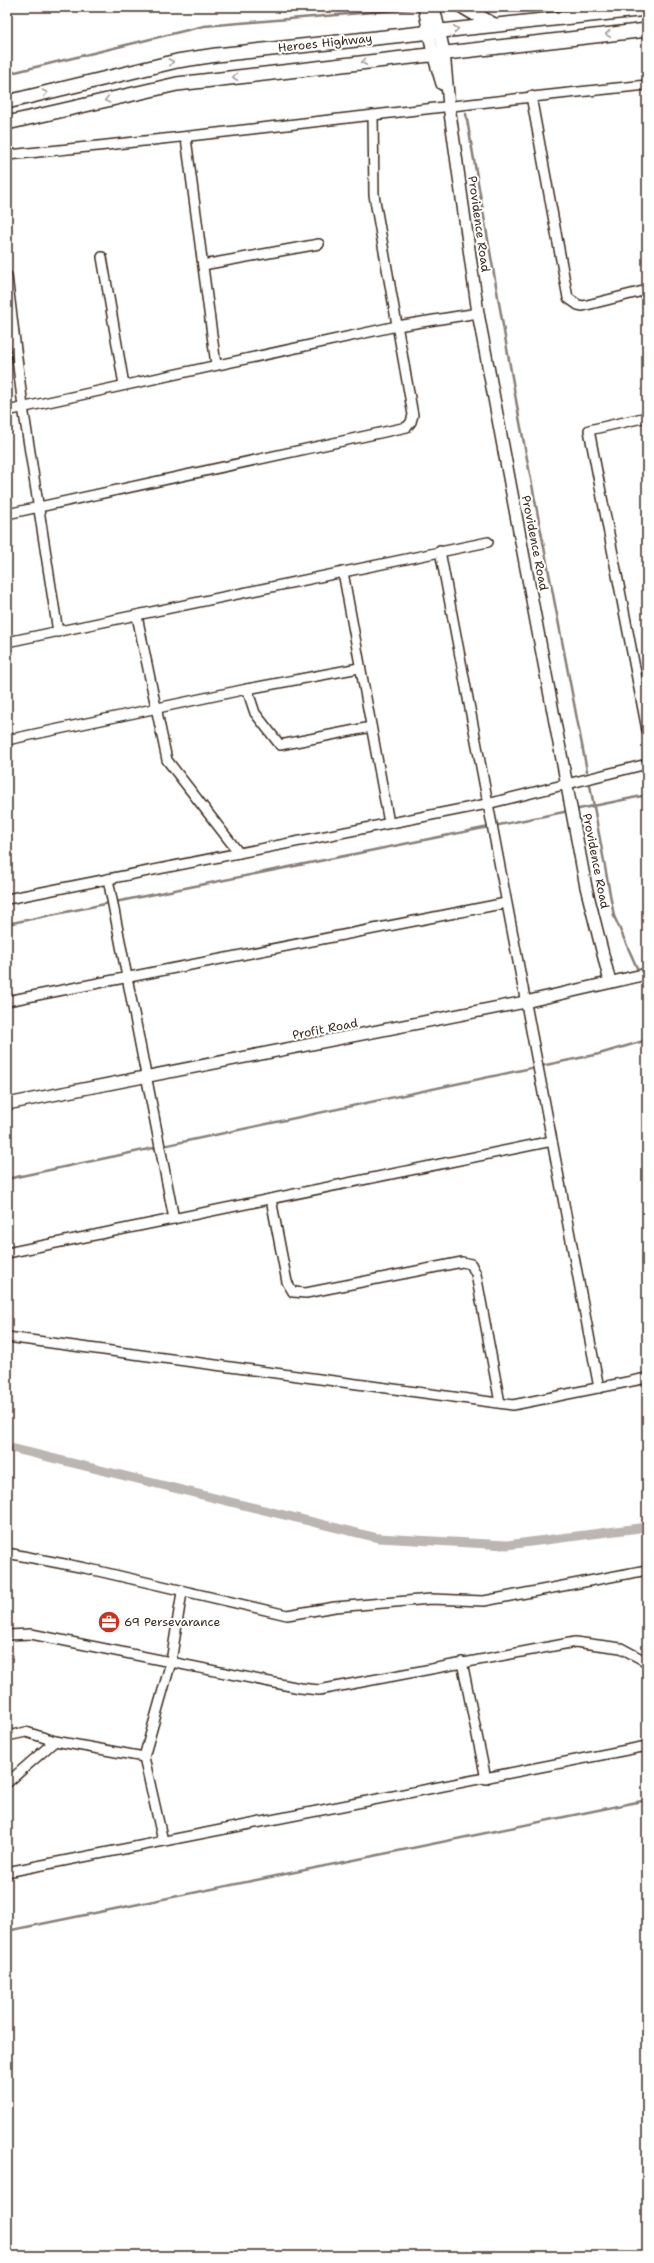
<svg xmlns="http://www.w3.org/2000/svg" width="654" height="2263" font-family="'Shantell Sans',sans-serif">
<rect width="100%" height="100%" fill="#fff"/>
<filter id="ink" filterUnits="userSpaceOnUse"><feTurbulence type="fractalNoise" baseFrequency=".025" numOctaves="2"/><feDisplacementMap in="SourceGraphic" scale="8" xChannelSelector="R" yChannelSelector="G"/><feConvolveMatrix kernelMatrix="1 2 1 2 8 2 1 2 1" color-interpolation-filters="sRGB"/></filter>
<g filter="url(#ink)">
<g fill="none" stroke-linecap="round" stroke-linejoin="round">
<g stroke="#887e77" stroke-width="2.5">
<polyline points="7,74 204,26 422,8"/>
<polyline points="466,114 519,417 587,771"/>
<polyline points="590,785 614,916 637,968"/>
<polyline points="574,810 647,795"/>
<polyline points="115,902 569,811"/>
<polyline points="7,924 110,903"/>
<polyline points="644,982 647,990"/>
<polyline points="541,1066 599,1054 647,1040"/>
<polyline points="7,1179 536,1067"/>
<polyline points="7,1931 647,1800"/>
</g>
<polyline stroke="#bcb6b3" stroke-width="9" points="7,1447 378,1538 507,1545 647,1527"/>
<g stroke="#3b2a1e" stroke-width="12">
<g id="minor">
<polyline points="531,96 568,298 578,305 583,306 647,290"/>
<polyline points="186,138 216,365"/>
<path d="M7,155C221,135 433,106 647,85"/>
<polyline points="102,257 124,385"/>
<polyline points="203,265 319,244"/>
<polyline points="7,276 23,407 58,632"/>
<polyline points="7,411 397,326 478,313"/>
<polyline points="647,417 589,430 647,730"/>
<polyline points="7,514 407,427 411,422 413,415 374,195 373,115"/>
<polyline points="440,551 599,1388"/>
<polyline points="343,572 389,823"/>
<polyline points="137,616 167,760 239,853"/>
<polyline points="7,642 488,542"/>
<polyline points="359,668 247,689 255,713 280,745 371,727"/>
<polyline points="7,740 247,689"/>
<polyline points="108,879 174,1219"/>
<polyline points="7,899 487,804 647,764"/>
<polyline points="7,1001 506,903"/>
<polyline points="271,1199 287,1282 293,1292 306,1293 462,1262 471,1264 476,1274 500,1403"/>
<polyline points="7,1253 552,1141"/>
<polyline points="7,1337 513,1405 647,1378"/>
<polyline points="7,1553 85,1568 287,1615 335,1607 431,1599 484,1601 647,1570"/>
<polyline points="7,1635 31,1634 300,1688 319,1690 575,1642 621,1648 647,1662"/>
<polyline points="462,1662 486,1779"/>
<polyline points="7,1736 26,1732 55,1741 144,1757"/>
<polyline points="7,1783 55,1741"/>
<polyline points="163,1841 144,1757 171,1662 182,1592"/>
<polyline points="7,1872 647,1746"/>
</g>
</g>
<g stroke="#3b2a1e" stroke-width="14">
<g id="tertiary">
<polyline points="424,7 433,54 442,84"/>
<polyline points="434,7 444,52 449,106 478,313 586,887 610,982"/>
<polyline points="7,1104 525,1002 647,974"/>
</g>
</g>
<g stroke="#3b2a1e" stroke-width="16">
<g id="secondary">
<polyline points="463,7 494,25"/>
<polyline points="7,102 177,61 216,55 647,9"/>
<polyline points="7,123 177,84 647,30"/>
</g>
</g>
<use href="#minor" stroke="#fff" stroke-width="9"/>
<use href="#tertiary" stroke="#fff" stroke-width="11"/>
<use href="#secondary" stroke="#fff" stroke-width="13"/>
</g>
<defs><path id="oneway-chevron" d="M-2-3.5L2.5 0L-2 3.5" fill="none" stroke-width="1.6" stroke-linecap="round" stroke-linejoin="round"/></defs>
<g stroke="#a79f9a">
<use href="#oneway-chevron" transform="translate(456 29) rotate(-6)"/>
<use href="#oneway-chevron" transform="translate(608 34) rotate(174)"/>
<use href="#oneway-chevron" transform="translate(171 62) rotate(-13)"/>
<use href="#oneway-chevron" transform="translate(364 62) rotate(173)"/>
<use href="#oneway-chevron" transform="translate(235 77) rotate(173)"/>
<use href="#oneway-chevron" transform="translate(45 93) rotate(-13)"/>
<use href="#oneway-chevron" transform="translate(107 100) rotate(167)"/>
</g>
</g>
<defs>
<g id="office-disc" transform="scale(1.15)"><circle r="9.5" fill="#c8321e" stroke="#fff"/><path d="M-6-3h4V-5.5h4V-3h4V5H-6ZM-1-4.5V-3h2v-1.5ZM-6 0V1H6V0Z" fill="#fff"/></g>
</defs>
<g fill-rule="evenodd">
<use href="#office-disc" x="109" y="1622"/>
</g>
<g text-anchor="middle" stroke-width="4" stroke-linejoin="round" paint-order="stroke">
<g font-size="12" fill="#3b2a1e" stroke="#fff">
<text transform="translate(325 43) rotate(-6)" y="4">Heroes Highway</text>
<text transform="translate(479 224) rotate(82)" y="4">Providence Road</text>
<text transform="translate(535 543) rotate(79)" y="4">Providence Road</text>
<text transform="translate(596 861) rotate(79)" y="4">Providence Road</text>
<text transform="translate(325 1029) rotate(-11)" y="4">Profit Road</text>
</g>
<g font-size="12" fill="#3b2a1e" stroke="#fff" text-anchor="start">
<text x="124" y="1626">69 Persevarance</text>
</g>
</g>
<rect width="654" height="2263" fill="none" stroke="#fff" stroke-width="24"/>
<rect x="12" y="12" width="630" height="2239" fill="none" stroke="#3b2a1e" stroke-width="1.5" filter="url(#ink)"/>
</svg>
